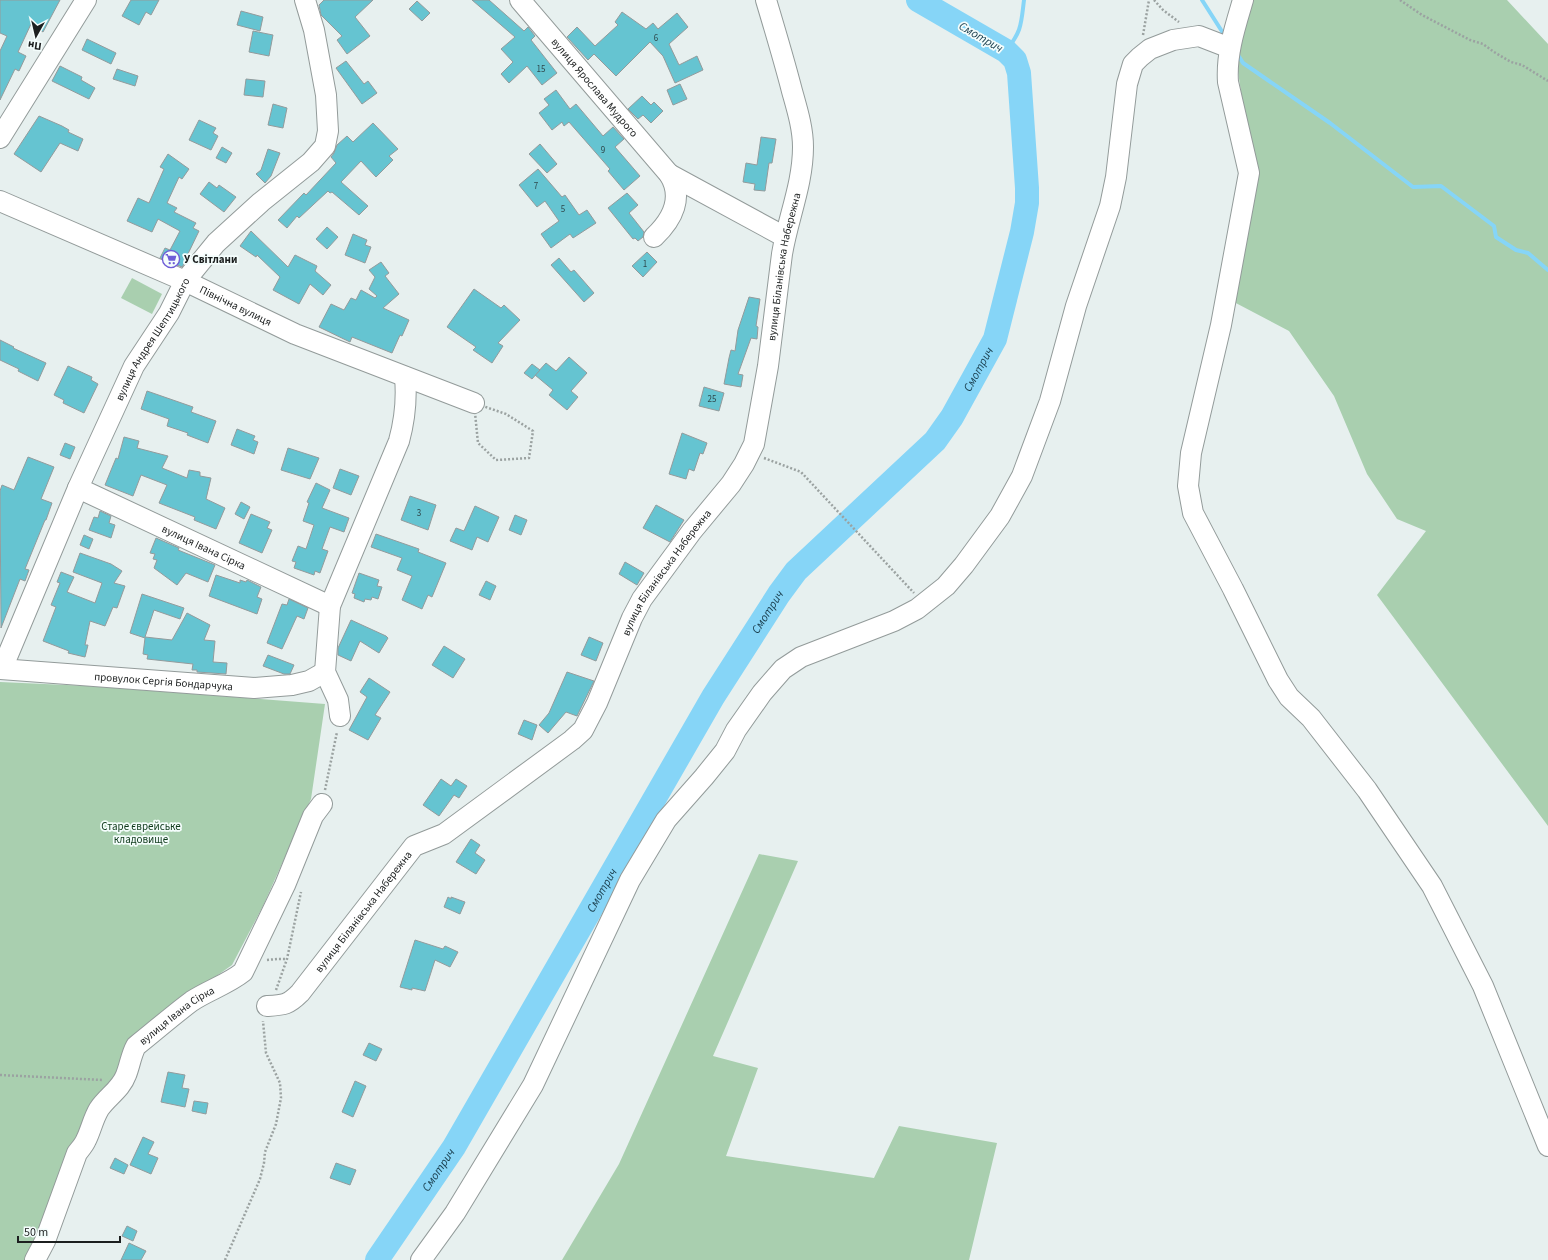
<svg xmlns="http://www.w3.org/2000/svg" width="1548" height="1260" font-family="'Source Sans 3',sans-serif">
<rect width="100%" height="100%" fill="#e7f0ef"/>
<g fill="#a9cfaf">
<polygon points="1247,0 1507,0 1548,44 1548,826 1377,595 1426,531 1397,519 1367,474 1334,396 1289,331 1232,301 1251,160 1235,51"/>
<polygon points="132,278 162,294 152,314 121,298"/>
<polygon points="0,682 88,686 325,704 311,799 263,906 232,965 194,992 88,1111 62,1167 33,1247 25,1260 0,1260"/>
<polygon points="759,854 798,861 713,1056 758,1068 726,1156 874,1178 899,1126 997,1143 969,1260 562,1260 619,1164"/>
</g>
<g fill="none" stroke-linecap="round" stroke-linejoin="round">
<g stroke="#86d5f7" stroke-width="4">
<polyline points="1202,0 1223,33"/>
<path d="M1006,51C1022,31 1021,24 1024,0"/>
<polyline points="1238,55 1243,63 1330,123 1413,187 1441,186 1494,226 1496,237 1516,250 1528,253 1548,270"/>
</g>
<path stroke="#86d5f7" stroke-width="24" id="s1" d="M377,1260L454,1147L713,697L779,594L796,571L935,441L952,417L995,339L1022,232L1027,203V188L1019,73L1015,60L1006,51L918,0"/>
</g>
<g fill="#65c4d1" stroke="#939b9c">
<polygon points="0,0 60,0 43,32 31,24 18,52 26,56 19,71 15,69 0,100 0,51 7,36 0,33"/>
<polygon points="131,0 159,0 151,15 146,12 139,25 122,16"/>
<polygon points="324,0 373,0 355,17 370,36 347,54 337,40 342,36 321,15 319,5"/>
<polygon points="472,0 489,0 524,31 528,27 535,36 531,40 557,73 542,85 527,66 509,83 501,74 513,62 501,49 515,37"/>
<polygon points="417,1 430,13 422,21 409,9"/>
<polygon points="241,11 263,17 260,31 237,25"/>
<polygon points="622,12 646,29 653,23 658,29 677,13 688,27 669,44 679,65 697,56 703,70 675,83 663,56 650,42 616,76 594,54 588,60 567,37 577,27 595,46 618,25 615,22"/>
<polygon points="253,31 273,35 269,56 249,52"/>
<polygon points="87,39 116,53 111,64 82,50"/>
<polygon points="346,61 364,84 368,81 377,93 362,104 336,68"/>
<polygon points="60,66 82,77 81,80 95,88 89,99 52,81"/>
<polygon points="117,69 138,76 135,86 113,79"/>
<polygon points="246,79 265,81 263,97 244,95"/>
<polygon points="680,84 687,99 673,105 667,90"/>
<polygon points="556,90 570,109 576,104 603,136 613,127 624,139 615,147 640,176 624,190 608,171 610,169 569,122 564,126 562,122 552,130 539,113 549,105 544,99"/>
<polygon points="642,96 651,105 654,102 663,111 651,123 643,115 638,119 628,109"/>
<polygon points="273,104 287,108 283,128 268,125"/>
<polygon points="39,116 62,126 69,130 68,132 83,139 78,151 60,143 41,172 14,154"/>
<polygon points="199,120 216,128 213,133 218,136 211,150 189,140"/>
<polygon points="373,123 398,149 389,156 393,160 376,177 361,161 341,182 368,206 359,215 332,192 330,193 328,191 299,218 297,216 287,228 278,220 304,193 306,195 336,163 331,157 334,153 337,145 347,136 353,142"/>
<polygon points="761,137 776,139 772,163 769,163 765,191 754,190 755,184 743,182 746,163 757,165"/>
<polygon points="540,144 557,164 547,173 529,154"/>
<polygon points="222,147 232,153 226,163 216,158"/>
<polygon points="268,149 280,153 271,176 265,183 256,174 261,170"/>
<polygon points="168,154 189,169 182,179 179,177 167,203 177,208 174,212 196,223 193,228 199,231 186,258 188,259 186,261 182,267 160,258 165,248 170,250 180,231 158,219 152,232 127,221 138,198 149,203 164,169 160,167"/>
<polygon points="538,169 562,197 565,195 579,215 587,210 596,223 573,238 570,234 551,248 541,234 559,221 545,201 537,207 519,185"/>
<polygon points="209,182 217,188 219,185 236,197 224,212 200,194"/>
<polygon points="627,193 638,205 629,213 644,232 643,237 638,241 635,238 633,239 608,208"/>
<polygon points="327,227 338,237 327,249 316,239"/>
<polygon points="251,231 288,267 295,255 317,266 315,271 331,285 323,295 310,284 299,304 273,290 280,277 257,255 256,257 240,246"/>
<polygon points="353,234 367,240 365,245 371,247 365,263 345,255"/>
<polygon points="647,252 657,262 643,277 632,266"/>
<polygon points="559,258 571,272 574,270 594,293 584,302 551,265"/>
<polygon points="381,262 389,273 385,276 399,294 383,308 409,320 402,336 400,335 392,353 352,337 350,342 319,327 331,304 344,310 351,298 356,300 361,290 375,298 377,296 369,289 375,277 369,270"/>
<polygon points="474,289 501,308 504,305 520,320 498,343 503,346 492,363 473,350 476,347 447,327"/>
<polygon points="749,297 760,299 756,326 758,327 757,339 751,338 738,374 743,375 741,387 724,384 729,358 731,350 735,351 738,330"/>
<polygon points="0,340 14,347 13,348 46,363 38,381 18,371 19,369 0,360"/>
<polygon points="569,357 587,373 571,391 578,397 567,410 549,395 553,390 535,375 546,363 556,371"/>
<polygon points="532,364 540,370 532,379 524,373"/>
<polygon points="68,366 92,377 91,380 98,384 84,413 63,403 64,400 54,395"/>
<polygon points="704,387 724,393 719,411 699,406"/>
<polygon points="147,391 193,407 191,412 216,421 208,443 187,435 188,433 167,426 169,419 141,409"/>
<polygon points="237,429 255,436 253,440 258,442 254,454 231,445"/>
<polygon points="682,433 707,443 703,454 700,453 694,471 689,469 686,479 669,474"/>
<polygon points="124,437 139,441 137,448 168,456 162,468 187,478 189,470 200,472 200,476 211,478 206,499 225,508 216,529 194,520 195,517 159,503 167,485 141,475 133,496 105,485 116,458 118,459"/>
<polygon points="65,443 75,447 70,459 60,455"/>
<polygon points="288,448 319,458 310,479 281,470"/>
<polygon points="28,457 54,467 41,499 52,503 46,520 45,520 25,569 29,570 25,581 20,579 1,628 0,491 2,485 14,490"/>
<polygon points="340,469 359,476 351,495 333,488"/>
<polygon points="316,483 330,490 322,508 349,518 344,532 330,527 322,549 328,551 320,573 315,571 314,575 294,568 296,562 292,561 298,546 306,549 314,525 303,521 309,503 307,502"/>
<polygon points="410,496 436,505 428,530 401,520"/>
<polygon points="241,502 250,507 244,519 235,514"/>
<polygon points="656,505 684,520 670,542 643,528"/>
<polygon points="475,506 499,517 488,542 477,537 472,550 450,541 456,528 464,531"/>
<polygon points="100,511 111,516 109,523 115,525 111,538 89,530 94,517 98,518"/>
<polygon points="251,514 270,522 267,528 272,530 262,553 239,543"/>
<polygon points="515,515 527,520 521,535 509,530"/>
<polygon points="376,534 419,549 418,552 446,563 432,597 428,595 422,609 402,600 412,576 397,570 402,558 371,547"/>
<polygon points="84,535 93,539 89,549 80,545"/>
<polygon points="156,538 179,548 178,550 215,565 208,582 186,573 177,585 154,568 157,560 153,559 155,554 150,553"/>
<polygon points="80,553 111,564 122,571 114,583 125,586 117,608 113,607 105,626 90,621 85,645 88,645 85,657 68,653 69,651 43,641 56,607 51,605 60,583 57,582 61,572 74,577 67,592 95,603 102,583 73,572"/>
<polygon points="625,562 644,573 637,585 619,574"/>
<polygon points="359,573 379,580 377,586 382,587 378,599 372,597 371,600 365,599 364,602 354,598 355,594 352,593"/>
<polygon points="216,575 240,583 240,580 246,582 247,580 261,587 257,597 262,599 257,614 209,596"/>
<polygon points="486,581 496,586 490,600 479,595"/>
<polygon points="142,594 184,608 180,619 154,610 145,637 172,640 187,613 210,625 204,640 215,641 213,662 227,663 226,674 197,672 197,670 192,670 193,664 147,659 148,655 143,654 145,638 130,633"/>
<polygon points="289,599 308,608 304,619 297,616 282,649 267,643 282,604 287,605"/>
<polygon points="351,620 386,636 388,638 379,653 360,641 351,661 338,655 338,648"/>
<polygon points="589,637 603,643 596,661 581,655"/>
<polygon points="444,646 465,659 453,678 432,665"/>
<polygon points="268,655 294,665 290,674 284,674 263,666"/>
<polygon points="567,672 594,681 577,716 566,712 548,733 539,725 549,713"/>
<polygon points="369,678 390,692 375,715 381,718 368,740 349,730 367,697 360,692"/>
<polygon points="524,720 537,725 532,740 518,734"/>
<polygon points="441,779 451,786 456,779 467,786 459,798 454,795 439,816 423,805"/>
<polygon points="471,839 480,845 475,853 485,860 476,874 456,862"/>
<polygon points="448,897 451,899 451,897 465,902 460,914 444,907"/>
<polygon points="415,940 443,949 445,946 458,952 450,967 435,960 425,991 412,988 412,990 400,987"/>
<polygon points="369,1043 382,1049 376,1061 363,1055"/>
<polygon points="168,1072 185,1075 182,1088 189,1089 185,1107 161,1102"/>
<polygon points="355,1081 366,1086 353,1117 342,1112"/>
<polygon points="194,1101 208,1103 206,1114 192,1111"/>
<polygon points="143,1137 154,1142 148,1154 158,1158 151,1174 130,1165"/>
<polygon points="115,1158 128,1165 124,1174 110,1168"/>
<polygon points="336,1163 356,1170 350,1185 330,1178"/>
<polygon points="127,1226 137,1231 133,1241 122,1236"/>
<polygon points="129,1243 146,1251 141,1260 121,1260"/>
</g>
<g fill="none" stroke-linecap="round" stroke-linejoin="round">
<g stroke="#939b9a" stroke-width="22">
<g id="minor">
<path id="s2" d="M520,0L669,174C684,197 673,219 654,237"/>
<path d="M1243,0C1235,27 1226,54 1228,82L1249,173L1221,325L1191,453L1188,486L1193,513L1233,589L1278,680L1289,697L1311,718L1367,790L1432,886L1483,986L1548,1146"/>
<polyline points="0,138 86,0"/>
<polyline points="669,174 785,237"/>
<path id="s3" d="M0,201L185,281L295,334L474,403"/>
<path id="s4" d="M78,488L330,606"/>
<path id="s5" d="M0,669L254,688L292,685L309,681L325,672"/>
<path id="s6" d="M2,669L78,488L134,366L169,313L185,281L216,243L261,202L311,162L325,146L328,131L326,95L314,30L305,0"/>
<path d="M340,716L338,700L325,672L330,606L399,441C405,419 407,399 405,377"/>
<path id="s7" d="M267,1006C284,1005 288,1005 300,993L414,846L444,834L572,740L583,730L597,703L632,618L642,599L692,531L731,484L744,464L754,444L768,366L782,254C788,218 803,184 803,147C803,128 797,109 792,91C784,60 775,30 766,0"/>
<path id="s8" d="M35,1260L45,1241L77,1153C80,1149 84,1145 86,1140C91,1130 93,1119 99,1109C107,1097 121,1089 126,1075C130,1065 131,1055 136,1046C155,1031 173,1015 192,1001C209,990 228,984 243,972L285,885L313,816L322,804"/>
<polyline points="421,1260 455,1213 533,1085 630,880 666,820 704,777 725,751 736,730 762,693 783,669 801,657 894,621 917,609 946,586 964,565 1000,516 1022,476 1050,401 1076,306 1110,206 1116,177 1127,84 1133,64 1140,57 1150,49 1173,40 1199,36 1230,48"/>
</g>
</g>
<g stroke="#9ba2a1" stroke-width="2.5" stroke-dasharray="2 2" stroke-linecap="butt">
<polyline points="1154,0 1163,10 1179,22"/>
<polyline points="1400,0 1422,15 1470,40 1483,44 1494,52 1511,62 1522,65 1548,81"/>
<polyline points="1143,35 1149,0"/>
<polygon points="474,403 506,414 533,431 529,458 496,460 478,443"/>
<polyline points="764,458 801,472 914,593"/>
<polyline points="325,790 337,732"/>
<polyline points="267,960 277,959 287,959"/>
<polyline points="276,990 287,959 301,892"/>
<polyline points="0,1075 103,1080"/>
<polyline points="225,1260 260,1179 264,1163 265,1152 276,1124 281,1098 280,1083 266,1053 263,1021"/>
</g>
<use href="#minor" stroke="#fff" stroke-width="20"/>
</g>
<defs>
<g id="supermarket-ring" transform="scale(0.9)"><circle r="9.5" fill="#f4fdfc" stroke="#6e5dd7" stroke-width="1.5"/><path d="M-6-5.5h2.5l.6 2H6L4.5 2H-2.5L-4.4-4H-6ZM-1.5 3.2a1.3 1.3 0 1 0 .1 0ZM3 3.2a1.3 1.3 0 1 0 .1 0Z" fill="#6e5dd7"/></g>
</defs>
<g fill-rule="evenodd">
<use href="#supermarket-ring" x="171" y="259"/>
</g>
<g text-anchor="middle" stroke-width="3.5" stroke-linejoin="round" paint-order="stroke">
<g font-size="9" fill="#2e484c">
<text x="656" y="41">6</text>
<text x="541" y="72">15</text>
<text x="603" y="153">9</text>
<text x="536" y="189">7</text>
<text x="563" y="212">5</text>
<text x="645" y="267">1</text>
<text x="712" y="402">25</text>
<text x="419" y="516">3</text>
</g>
<g font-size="11" fill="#1c1f1f" stroke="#f4fdfc">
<text dy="4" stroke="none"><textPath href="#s2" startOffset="115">вулиця Ярослава Мудрого</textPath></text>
<text dy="4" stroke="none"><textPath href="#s7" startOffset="944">вулиця Біланівська Набережна</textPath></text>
<text dy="4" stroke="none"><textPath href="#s3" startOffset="258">Північна вулиця</textPath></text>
<text dy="4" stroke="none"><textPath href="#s6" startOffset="363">вулиця Андрея Шептицького</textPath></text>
<text dy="4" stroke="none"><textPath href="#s4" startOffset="139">вулиця Івана Сірка</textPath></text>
<text dy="4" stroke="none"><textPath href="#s7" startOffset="608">вулиця Біланівська Набережна</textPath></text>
<text dy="4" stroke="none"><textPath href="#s5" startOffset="164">провулок Сергія Бондарчука</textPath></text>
<text dy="4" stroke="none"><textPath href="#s7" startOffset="140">вулиця Біланівська Набережна</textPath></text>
<text dy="4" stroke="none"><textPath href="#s8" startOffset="290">вулиця Івана Сірка</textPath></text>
</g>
<g font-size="11" font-weight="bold" fill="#1c1f1f" stroke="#f4fdfc" text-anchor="start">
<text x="184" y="263">У Світлани</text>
</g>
<g font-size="11" fill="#0d3819" stroke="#f4fdfc">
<text x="141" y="830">Старе єврейське<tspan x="141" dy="13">кладовище</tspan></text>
</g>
<g font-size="12" font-style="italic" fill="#193d4c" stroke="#f4fdfc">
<text transform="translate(981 37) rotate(30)" y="4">Смотрич</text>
<text dy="4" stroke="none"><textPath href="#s1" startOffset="1081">Смотрич</textPath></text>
<text dy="4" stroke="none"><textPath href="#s1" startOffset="757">Смотрич</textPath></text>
<text dy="4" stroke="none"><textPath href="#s1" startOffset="433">Смотрич</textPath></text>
<text dy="4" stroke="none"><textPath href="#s1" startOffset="109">Смотрич</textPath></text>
</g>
</g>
<g transform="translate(36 36) rotate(188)" stroke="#f4fdfc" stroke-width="3" paint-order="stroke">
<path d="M0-3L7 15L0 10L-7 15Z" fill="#1c1f1f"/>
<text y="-6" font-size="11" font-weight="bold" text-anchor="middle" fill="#1c1f1f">Пн</text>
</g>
<path d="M18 1236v6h102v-6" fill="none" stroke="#1c1f1f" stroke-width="2"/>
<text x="24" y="1236" font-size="12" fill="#1c1f1f" stroke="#f4fdfc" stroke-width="3" paint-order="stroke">50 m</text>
</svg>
